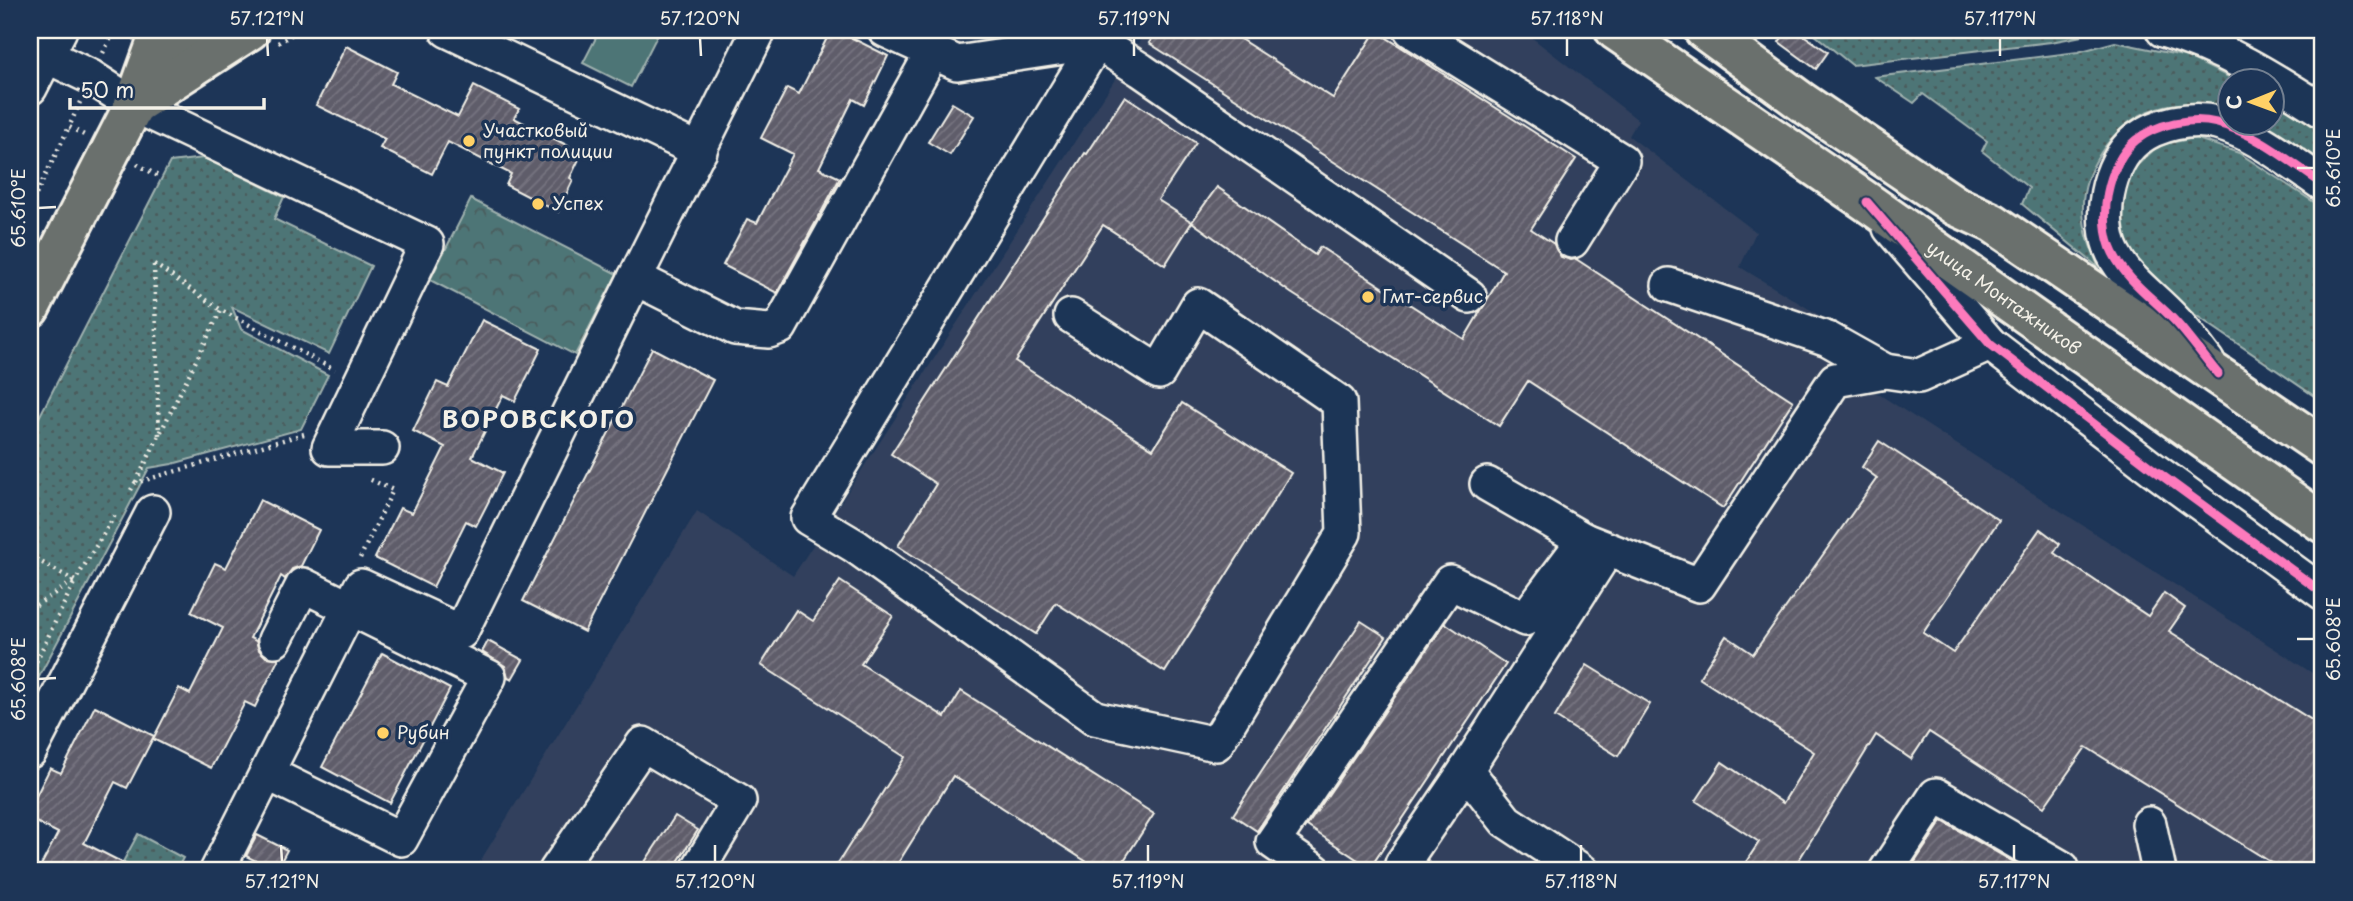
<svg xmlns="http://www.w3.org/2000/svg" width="2353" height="901" font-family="'Playpen Sans',sans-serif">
<defs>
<pattern id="grass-dots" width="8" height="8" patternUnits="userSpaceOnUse" patternTransform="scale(1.75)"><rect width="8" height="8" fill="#4d7476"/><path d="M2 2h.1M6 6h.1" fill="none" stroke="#4b5c5c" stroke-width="1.8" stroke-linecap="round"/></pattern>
<pattern id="forest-crowns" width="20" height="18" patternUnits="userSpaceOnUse" patternTransform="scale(1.75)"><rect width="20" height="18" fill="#4d7476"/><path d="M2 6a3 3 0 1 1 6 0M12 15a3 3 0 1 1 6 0" fill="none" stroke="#4b5c5c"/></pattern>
<pattern id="building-hatch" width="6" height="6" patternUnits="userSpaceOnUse" patternTransform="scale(1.75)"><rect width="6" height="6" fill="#5f5d6b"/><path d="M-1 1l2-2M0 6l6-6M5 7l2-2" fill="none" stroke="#777580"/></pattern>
</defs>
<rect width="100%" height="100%" fill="#1d3557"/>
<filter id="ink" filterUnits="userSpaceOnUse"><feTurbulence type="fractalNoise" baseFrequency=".0143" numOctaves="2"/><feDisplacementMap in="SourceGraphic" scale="14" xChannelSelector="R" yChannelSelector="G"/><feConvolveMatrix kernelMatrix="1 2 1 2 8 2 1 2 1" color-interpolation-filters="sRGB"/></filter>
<g filter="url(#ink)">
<polygon fill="#31415d" points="1147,30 1522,30 1638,120 1629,136 1756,232 1740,267 1850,334 1832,364 2323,680 2323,871 474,871 697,511 793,576"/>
<g fill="url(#grass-dots)" stroke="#a0b2af" stroke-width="2">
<polygon points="1809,30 2017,30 2082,36 2051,42 1852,65"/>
<path d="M2115,42L2188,57L2235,80H2230V112C2204,102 2173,100 2147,112C2111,128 2081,172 2083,211C2084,232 2091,249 2099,268L2022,204L2029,188L1982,151L1987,141L1923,94L1914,103L1875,77L2078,52Z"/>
<polygon points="2273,99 2323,126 2323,169 2251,123 2272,122"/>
<polygon points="2195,138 2239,153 2323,208 2323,402 2159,290 2128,254 2117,211 2129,173 2159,145"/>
<polygon points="204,158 284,197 274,219 371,266 329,354 232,307 241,329 328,375 301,429 172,464 149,468 30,694 30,435 170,162"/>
<polygon points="138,834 183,858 176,871 118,871"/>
</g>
<polygon fill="url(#forest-crowns)" stroke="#a0b2af" stroke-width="2" points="471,199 617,274 575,355 430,280"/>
<polygon fill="#4d7476" stroke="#a0b2af" stroke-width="2" points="600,30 660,30 631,87 583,63"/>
<g fill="url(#building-hatch)" stroke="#f4f1e8" stroke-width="2">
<polygon points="831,30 836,30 888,56 864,105 853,99 819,168 840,178 777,293 723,265 747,219 757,223 793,154 761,138 787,88 799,94"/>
<polygon points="1158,30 1226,30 1333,98 1376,31 1576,159 1531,229 1554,244 1561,257 1571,260 1576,259 1793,401 1723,508 1528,381 1499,426 1291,293 1192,222 1217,187 1315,255 1320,247 1464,339 1504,271 1149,43"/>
<polygon points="1787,30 1796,30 1828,52 1816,69 1779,42"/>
<polygon points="346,46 397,72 391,84 458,117 474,86 519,109 514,118 582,153 570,178 573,180 558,212 506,185 511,174 448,142 432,174 380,148 385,139 316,105"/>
<polygon points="1125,96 1196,143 1158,200 1192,222 1165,265 1103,225 1015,361 1153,449 1182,403 1291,473 1165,672 1056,603 1036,634 898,546 936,484 891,454 1085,153 1087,154"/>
<polygon points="952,103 974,116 950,155 928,142"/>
<polygon points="482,320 541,349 515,401 503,395 472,457 503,473 476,526 466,521 433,587 375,558 400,508 412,513 445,447 413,431 437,382 448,387"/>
<polygon points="652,348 713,380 584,632 523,601"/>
<polygon points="1879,441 1999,520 1923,633 1953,653 2040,529 2060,544 2054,553 2148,616 2164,593 2185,608 2169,631 2323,727 2323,871 2285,871 2086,747 2044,807 1929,732 1911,759 1876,735 1792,871 1740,871 1759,842 1696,801 1722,762 1783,803 1814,752 1699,678 1726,636 1753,654 1877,478 1862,467"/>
<polygon points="260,500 319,530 301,566 292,569 285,579 281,576 250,638 256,641 259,650 266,657 279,658 255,707 245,702 211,768 153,739 179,688 190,694 223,628 191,612 215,563 226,568"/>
<polygon points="840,581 893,616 861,664 945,717 961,691 1154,814 1117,871 1101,871 953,776 893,871 833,871 905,757 761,665 796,610 813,621"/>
<polygon points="1361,621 1386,637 1257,831 1233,815"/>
<polygon points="1445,623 1506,664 1370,868 1307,826"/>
<polygon points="488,641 523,660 512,679 508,677 505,666 482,652"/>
<polygon points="382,653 450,689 390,803 322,767"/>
<polygon points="1587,665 1650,704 1618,756 1555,717"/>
<polygon points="95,706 154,736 127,788 115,782 84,843 139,871 38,871 58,833 30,819 30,808 50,768 61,773"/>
<polygon points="675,816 698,830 672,871 639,871"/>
<polygon points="1942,821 2029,871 1909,871"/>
<polygon points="257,835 287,850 276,871 246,856"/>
</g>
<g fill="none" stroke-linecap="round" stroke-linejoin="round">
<g stroke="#f4f1e8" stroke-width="38">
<g id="minor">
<polyline points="447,30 700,151"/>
<polyline points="885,30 957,63 1097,42 808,518 855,546 1095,718 1216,744 1344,533 1339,402 1198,305 1159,372 1071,316"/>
<polyline points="1105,30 1097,42 1141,70 1469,296"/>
<polyline points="1411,30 1622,161 1572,241"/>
<path d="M2163,30C2223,47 2272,78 2323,111"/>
<polyline points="47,56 91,77 134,105 427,244 329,448 382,448"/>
<polyline points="30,88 60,30"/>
<polyline points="1890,228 1990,344 2153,469 2323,593"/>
<polyline points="635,278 759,30"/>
<polyline points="1669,285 1828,339 1885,371"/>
<path d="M2207,361C2196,347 2186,332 2174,320C2153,297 2127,281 2113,253C2097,221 2107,163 2136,140C2157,124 2191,116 2217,123C2256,133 2290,162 2323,184"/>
<polyline points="1487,484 1584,540 1699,585 1835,380 1885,371 1919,376 1990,344"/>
<polyline points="30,751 153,512"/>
<polyline points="1466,770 1506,821 1582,871"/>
<polyline points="267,773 401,839 489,677 303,585 275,640"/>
<polyline points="2149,824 2159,871"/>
<polyline points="217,871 361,586 461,632 635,278 735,328 769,331 780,327 932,53"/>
<polyline points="556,871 643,744 739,801 697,871"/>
<polyline points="1315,871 1273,842 1450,582 1525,619 1584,540"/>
<polyline points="1413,871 1402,864 1466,770 1607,550"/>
<polyline points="1886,871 1936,795 2062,868 2061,871"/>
</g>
</g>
<g stroke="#f4f1e8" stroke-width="44">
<g id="major">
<path id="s1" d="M1615,30L1867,202L2323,523"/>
<polyline points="1704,30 1802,102 1956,206 1993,223 2323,447"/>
<polyline points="155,78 192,30"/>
<polyline points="134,105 250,30"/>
<polyline points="30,308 134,105 161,30"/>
</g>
</g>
<g stroke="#f4f1e8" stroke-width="4.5" stroke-dasharray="2 5" stroke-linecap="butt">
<polyline points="278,43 299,30"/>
<polyline points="103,53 115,30"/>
<polyline points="80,102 69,127 84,135"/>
<polyline points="137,164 158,176"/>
<polyline points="30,207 69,127"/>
<polyline points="154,264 221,310 335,370"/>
<polyline points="154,265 159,435"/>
<polyline points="136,482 221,310"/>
<polyline points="131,490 135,483 304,434"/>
<polyline points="30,556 75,581 115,515"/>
<polyline points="360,558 393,490 367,478"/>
<polyline points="30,609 74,581"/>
<polyline points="30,674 75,581"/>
</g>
<use href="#minor" stroke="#1d3557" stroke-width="33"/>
<use href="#major" stroke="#6a706d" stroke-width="38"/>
<g stroke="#1d3557" stroke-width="13">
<g id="cycleway">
<polyline points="1867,202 1990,344 2153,469 2323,593"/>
<path d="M2218,374C2203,356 2190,337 2174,320C2153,298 2127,281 2113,253C2097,221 2107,163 2136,140C2157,124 2191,116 2217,123C2256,133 2290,162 2323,184"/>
</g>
</g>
<use href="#cycleway" stroke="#fd7abc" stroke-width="9"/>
</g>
</g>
<path fill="none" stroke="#f4f1e8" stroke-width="2.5" d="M267,38L268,56M700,38L701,56M1134,38V56M1567,38V56M2000,38V56M2297,168H2314M38,208L56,207M2297,639H2314M38,679L56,678M281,845L282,862M715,845V862M1148,845V862M1581,845V862M2014,845V862"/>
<g fill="#ffd166" stroke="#1d3557" stroke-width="2.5">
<circle cx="469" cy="141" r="7"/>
<circle cx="538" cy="204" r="7"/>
<circle cx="1368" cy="297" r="7"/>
<circle cx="383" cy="733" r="7"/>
</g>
<g text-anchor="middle" stroke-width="7" stroke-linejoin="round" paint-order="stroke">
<g font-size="18" fill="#f4f1e8" stroke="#1d3557" text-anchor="start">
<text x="483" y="137">Участковый<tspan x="483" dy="21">пункт полиции</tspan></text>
<text x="552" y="210">Успех</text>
<text x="1382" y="303">Гмт-сервис</text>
<text x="397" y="739">Рубин</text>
</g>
<g font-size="18" fill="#f4f1e8" stroke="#1d3557">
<text dy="6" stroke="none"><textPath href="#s1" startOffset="472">улица Монтажников</textPath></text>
</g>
<g font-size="24" font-weight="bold" letter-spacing="2" fill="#f4f1e8" stroke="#1d3557">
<text x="539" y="428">ВОРОВСКОГО</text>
</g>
</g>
<rect width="2353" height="901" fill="none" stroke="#1d3557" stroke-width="77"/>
<g transform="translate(2251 102) rotate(269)"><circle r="33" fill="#1d3557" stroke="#738091" stroke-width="2"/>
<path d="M0-5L12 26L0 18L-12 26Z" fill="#ffd166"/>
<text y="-10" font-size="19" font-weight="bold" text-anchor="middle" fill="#f4f1e8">С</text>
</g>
<path d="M70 98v10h194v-10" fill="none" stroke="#f4f1e8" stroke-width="3.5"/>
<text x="80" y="98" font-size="21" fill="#f4f1e8" stroke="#1d3557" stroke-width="5" paint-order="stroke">50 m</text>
<rect x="38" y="38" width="2276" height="824" fill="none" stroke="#f4f1e8" stroke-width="2.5"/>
<g font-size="18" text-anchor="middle" fill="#f4f1e8">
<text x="267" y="25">57.121°N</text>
<text x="700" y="25">57.120°N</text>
<text x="1134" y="25">57.119°N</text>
<text x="1567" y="25">57.118°N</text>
<text x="2000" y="25">57.117°N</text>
<text transform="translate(2334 168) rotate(-90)" y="6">65.610°E</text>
<text transform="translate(19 208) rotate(-90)" y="6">65.610°E</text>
<text transform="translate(2334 639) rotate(-90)" y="6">65.608°E</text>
<text transform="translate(19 679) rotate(-90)" y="6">65.608°E</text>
<text x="282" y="888">57.121°N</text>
<text x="715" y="888">57.120°N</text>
<text x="1148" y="888">57.119°N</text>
<text x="1581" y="888">57.118°N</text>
<text x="2014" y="888">57.117°N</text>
</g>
</svg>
